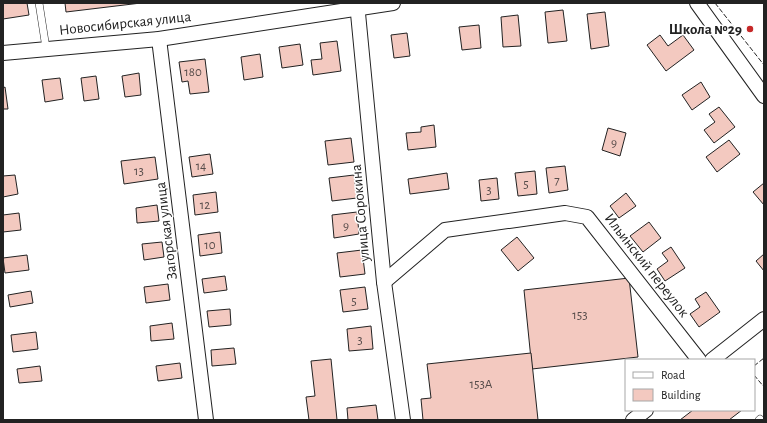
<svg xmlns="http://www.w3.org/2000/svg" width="767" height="423" font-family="'Alegreya Sans',sans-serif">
<rect width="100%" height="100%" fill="#fff"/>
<g fill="#f3c9c0" stroke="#222">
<polygon points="3,3 27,3 29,15 3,19"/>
<polygon points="65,3 141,3 66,12"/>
<polygon points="563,10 567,41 548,43 545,12"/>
<polygon points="605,12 609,46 591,49 587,14"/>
<polygon points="518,15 521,46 503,47 501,17"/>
<polygon points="479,25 481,48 462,50 459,27"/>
<polygon points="407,33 410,56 394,58 391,35"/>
<polygon points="660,35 668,46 683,35 694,50 666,71 647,45"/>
<polygon points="337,41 341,71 313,75 311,60 322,59 320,43"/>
<polygon points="300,44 303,65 282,68 279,47"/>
<polygon points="260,54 263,77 244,80 241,57"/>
<polygon points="205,59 209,92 190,94 188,81 182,82 179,62"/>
<polygon points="139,73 141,95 125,97 122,76"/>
<polygon points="96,76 99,99 84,101 81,78"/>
<polygon points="60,78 63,99 45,102 42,80"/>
<polygon points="701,82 710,97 692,110 682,95"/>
<polygon points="5,87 8,109 3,109 3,88"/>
<polygon points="719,107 735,127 714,143 704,130 715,122 709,114"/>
<polygon points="434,125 436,147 408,150 406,133 421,132 421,127"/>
<polygon points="608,128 626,133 620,156 602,150"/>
<polygon points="351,138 354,162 328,165 325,141"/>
<polygon points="729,140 740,154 717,172 706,157"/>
<polygon points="210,154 213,174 192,177 189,157"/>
<polygon points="155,157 158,179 124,184 121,161"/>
<polygon points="565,166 568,190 549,193 546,168"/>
<polygon points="535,171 537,194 518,196 515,173"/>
<polygon points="447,173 449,189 410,194 408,179"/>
<polygon points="15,175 18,194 3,197 3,176"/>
<polygon points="354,175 357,198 332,201 329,178"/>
<polygon points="497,178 499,199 481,201 479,180"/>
<polygon points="764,183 764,205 753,192"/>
<polygon points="216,192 218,212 195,215 193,195"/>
<polygon points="626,193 636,206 619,218 610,206"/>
<polygon points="157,205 159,221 137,223 136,208"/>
<polygon points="357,212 359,234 334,238 332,215"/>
<polygon points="19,213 21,230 3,232 3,215"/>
<polygon points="649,222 661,238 643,252 630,236"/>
<polygon points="220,232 222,253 200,256 198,235"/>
<polygon points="517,237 534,258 518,271 501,250"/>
<polygon points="162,242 164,257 144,260 142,244"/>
<polygon points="671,247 685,268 665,281 657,269 668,261 662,253"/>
<polygon points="362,250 365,274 340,277 337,253"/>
<polygon points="764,254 764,271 756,261"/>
<polygon points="27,255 29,270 5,273 3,258"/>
<polygon points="225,276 227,290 204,293 202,279"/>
<polygon points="629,278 638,357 532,369 524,290"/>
<polygon points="168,284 170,300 146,303 144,287"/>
<polygon points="365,287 368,309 343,312 340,290"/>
<polygon points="31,291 33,303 10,307 8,295"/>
<polygon points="706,292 720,312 699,327 690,314 700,307 695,299"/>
<polygon points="230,309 231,325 209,327 207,311"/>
<polygon points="172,323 174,339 151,341 150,326"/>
<polygon points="371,326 373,349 349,351 347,329"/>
<polygon points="36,332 38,349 13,352 11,335"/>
<polygon points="234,348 236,364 212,366 211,350"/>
<polygon points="531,353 538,420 423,420 421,399 431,398 427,364"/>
<polygon points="331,359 337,420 309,420 306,397 315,396 311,361"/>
<polygon points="180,363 182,378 158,381 156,366"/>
<polygon points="40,366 42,381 19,383 17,369"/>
<polygon points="376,405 378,420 348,420 347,408"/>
<polygon points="693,410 742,410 729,420 680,420"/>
</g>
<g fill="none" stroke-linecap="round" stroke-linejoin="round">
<g stroke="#222" stroke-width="8">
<g id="lane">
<polyline points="39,3 46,48"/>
<polyline points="759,420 760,419"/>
</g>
</g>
<g stroke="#222" stroke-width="16">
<g id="street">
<polyline points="357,3 384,282 403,420"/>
<polyline points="697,3 764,96"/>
<polyline points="159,39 206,420"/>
<polyline points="3,53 159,39 393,3"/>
<polyline points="384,282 445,230 565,213 587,217 699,360"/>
<polyline points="712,360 764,319"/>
<polyline points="633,420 646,410"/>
</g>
</g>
<use href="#lane" stroke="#fff" stroke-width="7"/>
<use href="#street" stroke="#fff" stroke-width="14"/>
<g stroke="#222" stroke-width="1" stroke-dasharray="5 2" stroke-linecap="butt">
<polyline points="715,3 764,65"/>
<polyline points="754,366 764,358"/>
<polyline points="754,375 764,387"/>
</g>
</g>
<circle fill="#c62828" stroke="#fff" stroke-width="1.5" cx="750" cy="29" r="4"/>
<g text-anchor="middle" stroke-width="3" stroke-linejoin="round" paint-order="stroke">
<g font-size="13" fill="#564c4a">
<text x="193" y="76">180</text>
<text x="614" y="147">9</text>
<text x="201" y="170">14</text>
<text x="139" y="175">13</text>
<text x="557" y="184">7</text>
<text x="526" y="188">5</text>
<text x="489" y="194">3</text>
<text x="205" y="209">12</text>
<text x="346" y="230">9</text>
<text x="210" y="249">10</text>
<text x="354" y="305">5</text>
<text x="580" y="319">153</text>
<text x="360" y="344">3</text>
<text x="481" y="388">153А</text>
</g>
<g font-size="15" fill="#222" stroke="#fff">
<text transform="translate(125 23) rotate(-6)" y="5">Новосибирская улица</text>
<text transform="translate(360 213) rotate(-95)" y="5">улица Сорокина</text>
<text transform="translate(166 231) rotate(-97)" y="5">Загорская улица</text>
<text transform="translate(647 265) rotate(52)" y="5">Ильинский переулок</text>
</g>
<g font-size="15" font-weight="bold" fill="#222" stroke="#fff" text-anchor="end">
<text x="742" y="34">Школа №29</text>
</g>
</g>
<rect width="767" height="423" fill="none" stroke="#222222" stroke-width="8"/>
<rect x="625" y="359" width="130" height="52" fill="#ffffff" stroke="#a7a7a7"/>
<rect x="633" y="372" width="20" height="6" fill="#ffffff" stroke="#a7a7a7"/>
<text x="661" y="379" font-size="12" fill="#222222">Road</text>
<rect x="633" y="389" width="20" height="12" fill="#f3c9c0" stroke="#a7a7a7"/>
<text x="661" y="399" font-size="12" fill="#222222">Building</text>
</svg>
